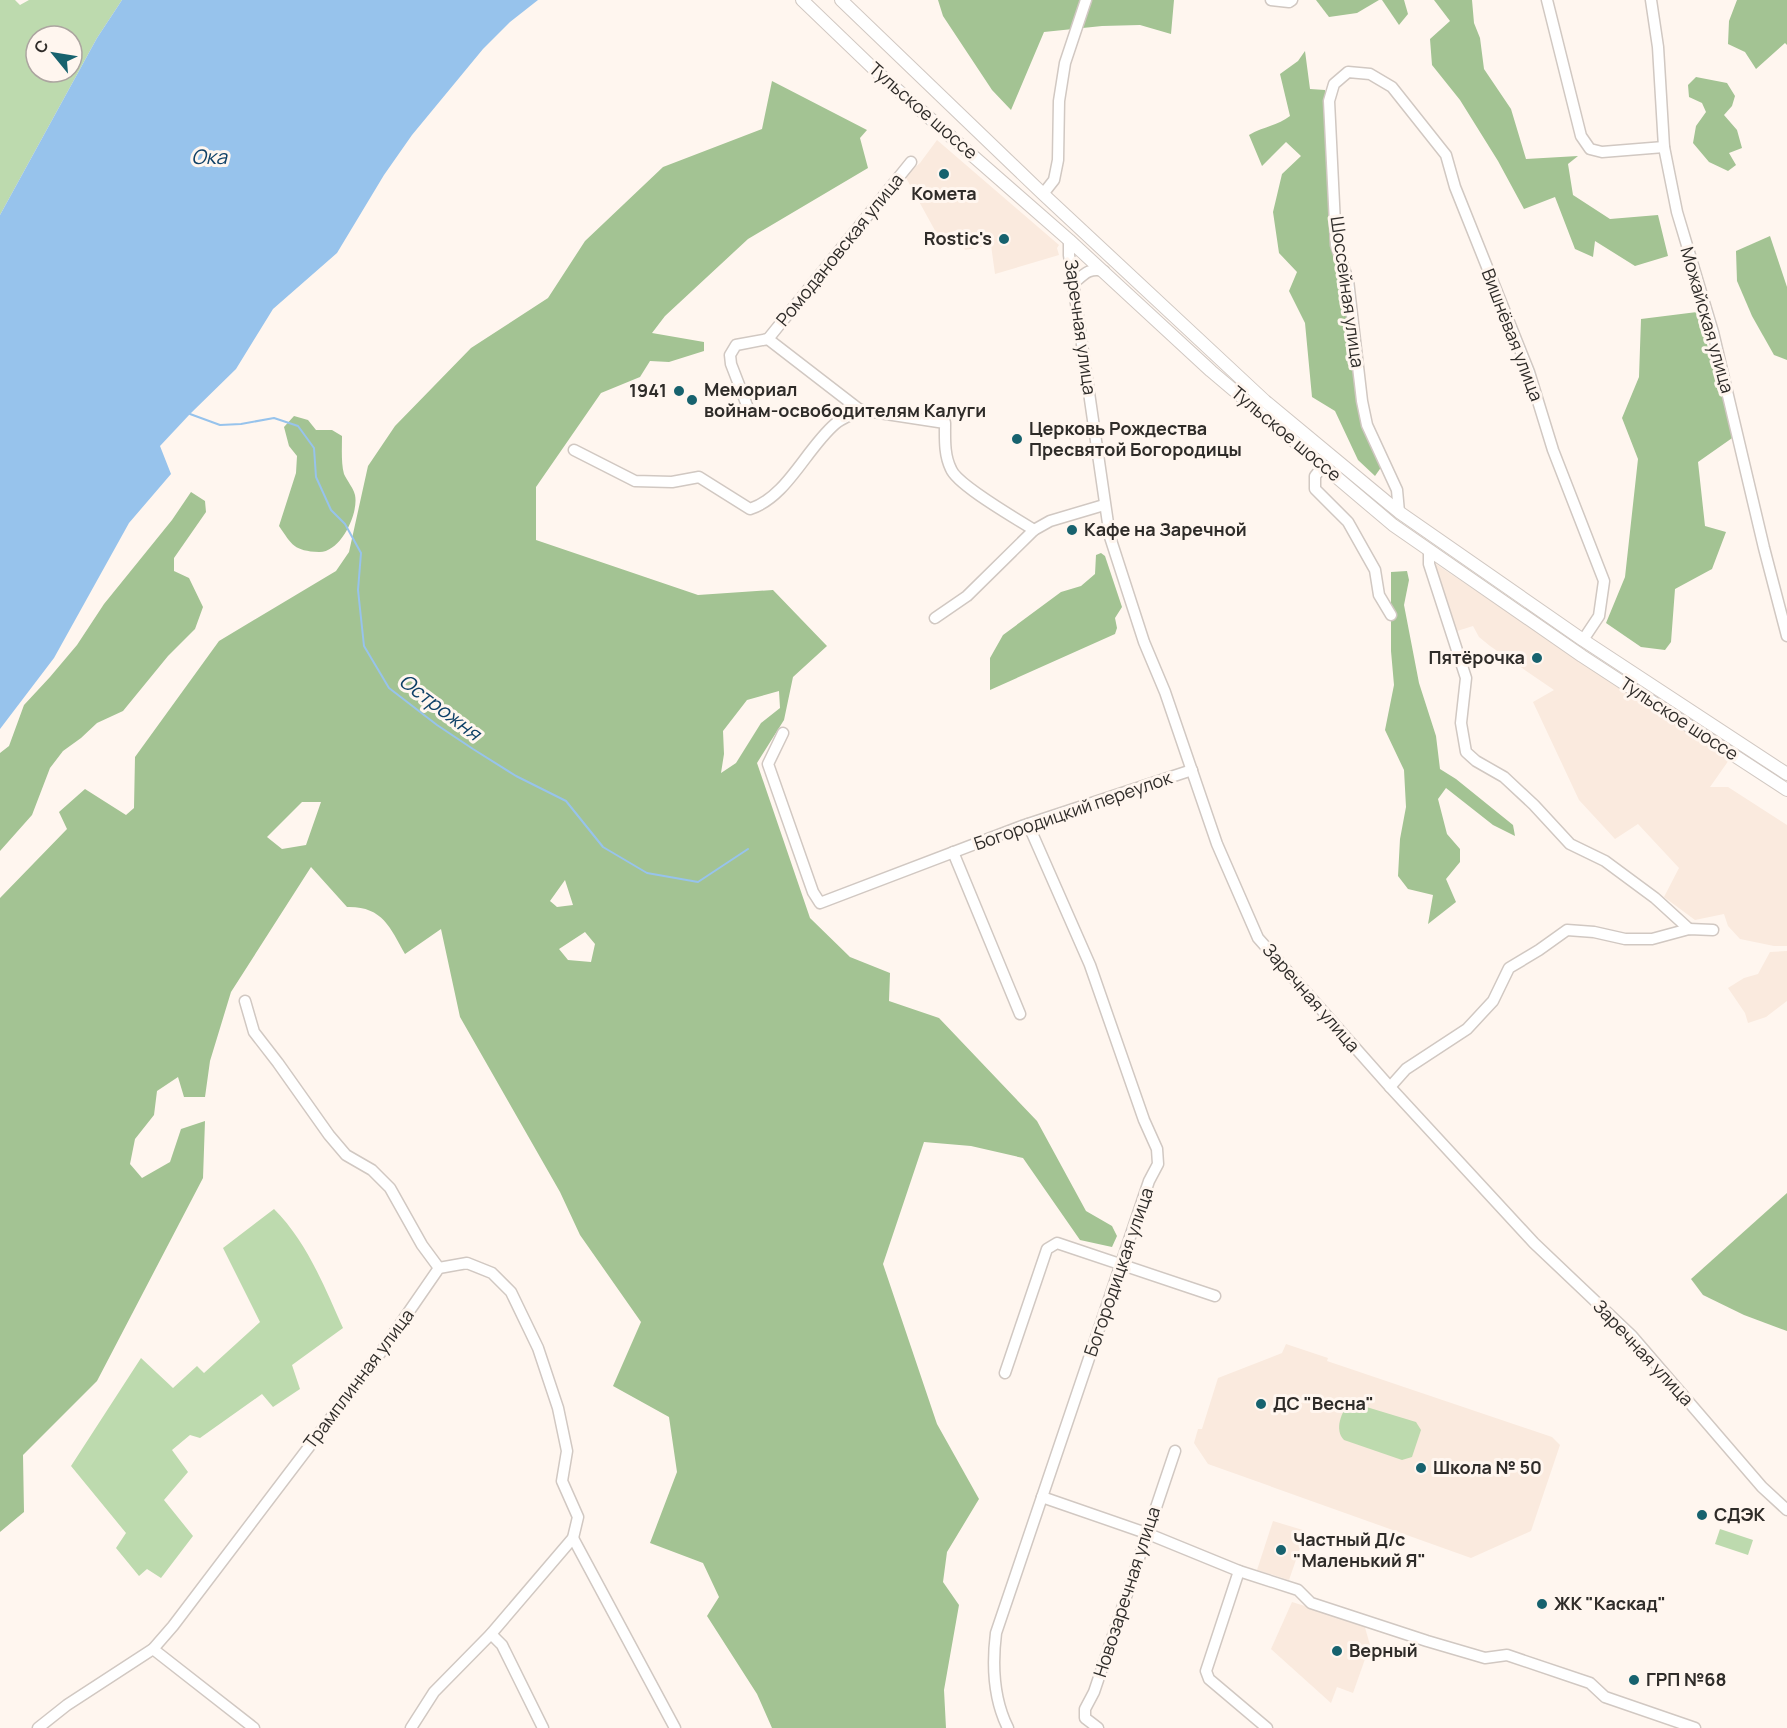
<svg xmlns="http://www.w3.org/2000/svg" width="1787" height="1728" font-family="Manrope,sans-serif">
<rect width="100%" height="100%" fill="#fff6ef"/>
<g fill="#faeade">
<polygon points="937,140 1059,245 1057,248 1059,255 995,274 991,245 965,250 958,230 938,236 905,176 920,163"/>
<polygon points="1430,560 1729,760 1710,787 1728,787 1787,825 1787,946 1774,946 1740,939 1728,926 1724,914 1695,920 1664,897 1679,868 1638,824 1615,839 1579,800 1533,702 1554,690 1490,646 1479,637 1473,626 1454,632"/>
<polygon points="1787,951 1787,1001 1766,1017 1748,1023 1745,1013 1728,988 1744,978 1758,974 1770,952"/>
<polygon points="1286,1344 1328,1358 1327,1361 1552,1437 1560,1445 1531,1531 1471,1558 1208,1464 1194,1443 1198,1429 1202,1429 1218,1378 1282,1353"/>
<polygon points="1273,1521 1306,1531 1289,1580 1257,1570"/>
<polygon points="1292,1602 1364,1624 1370,1645 1353,1693 1337,1687 1331,1703 1271,1649"/>
</g>
<g fill="#bddaae" fill-rule="evenodd">
<path d="M0,0H15L20,5L29,0H122L97,38L0,215ZM36,36H72V72H36Z"/>
<path d="M274,1209C307,1242 324,1286 343,1328L292,1365L300,1389L273,1407L262,1394L200,1438L190,1435L172,1450L188,1472L164,1500L193,1536L161,1578L147,1569L139,1576L116,1548L126,1533L71,1466L141,1358L173,1388L197,1366L204,1373L260,1322L223,1248Z"/>
<path d="M1350,1402L1416,1422L1421,1430L1412,1457L1402,1460L1344,1440C1334,1430 1341,1412 1350,1402Z"/>
<polygon points="1720,1529 1753,1540 1748,1555 1715,1544"/>
</g>
<g fill="#a3c393" fill-rule="evenodd">
<polygon points="938,0 1174,0 1171,34 1140,25 1102,26 1044,32 1011,110 992,90 943,16"/>
<polygon points="1316,0 1379,0 1357,13 1329,17"/>
<polygon points="1382,0 1404,0 1408,14 1399,25"/>
<polygon points="1434,0 1472,0 1474,23 1480,38 1484,69 1511,109 1526,159 1578,156 1568,164 1573,195 1610,219 1658,215 1668,256 1635,266 1595,241 1593,257 1575,249 1555,197 1524,209 1498,161 1460,100 1432,65 1430,39 1450,21"/>
<polygon points="1737,0 1787,0 1787,45 1785,43 1756,69 1745,52 1728,44 1729,21"/>
<path d="M1305,51L1310,89L1325,90L1331,244L1343,283L1357,403L1382,466L1375,476L1358,460L1335,411L1312,397L1305,323L1289,291L1297,272L1279,253L1273,212L1282,174L1301,156L1286,142L1262,166L1249,135C1262,127 1279,125 1290,116L1280,74L1298,61Z"/>
<polygon points="1696,77 1727,83 1735,96 1732,106 1724,115 1737,130 1742,148 1729,153 1736,165 1728,171 1709,162 1693,143 1696,126 1706,112 1702,103 1689,97 1688,85"/>
<path d="M772,81L867,130L860,138L868,168L748,239L665,316L652,333L704,342V351L669,362L650,361L640,377L601,393L536,487V540L698,595L773,590L827,646L793,677L784,720L757,763L810,918L850,957L890,973L889,1001L939,1018L1037,1121L1086,1211L1112,1226L1117,1236L1112,1247L1080,1240L1023,1158L971,1146L924,1142L883,1264L937,1424L979,1499L947,1552L943,1582L959,1605L944,1690L946,1728H772L757,1694L707,1616L719,1597L703,1563L650,1543L677,1472L669,1417L613,1386L641,1322L580,1235L560,1192L460,1017L441,929L405,954C390,927 382,906 347,907L311,867L231,992L210,1061L205,1097H184L178,1077L157,1091L154,1115L135,1139L130,1164L142,1178L170,1162L181,1129L205,1121L203,1178L97,1381L23,1455L24,1512L0,1532V898L67,829L59,812L85,789L126,815L134,808L135,757L219,641L336,571L349,552L368,466L395,426L471,348L548,298L585,241L663,167L762,129ZM779,691L780,708L761,723L736,763L721,773L724,754L723,731L747,700ZM302,802H321L306,845L282,849L267,837ZM565,880L573,905L557,907L550,901ZM585,932L595,944L591,962L568,960L559,949Z"/>
<polygon points="1770,236 1787,287 1787,360 1774,355 1752,316 1737,281 1736,251"/>
<polygon points="1697,312 1735,436 1698,462 1705,526 1726,532 1712,569 1675,589 1671,642 1665,650 1641,647 1606,623 1625,577 1638,459 1622,418 1639,377 1641,319"/>
<path d="M294,416L308,420L316,430H332L342,436C342,448 341,463 344,474C347,481 353,487 355,495C359,514 340,553 319,552C294,551 292,545 279,526L296,473L297,456L289,446L284,427Z"/>
<polygon points="191,492 205,501 206,512 174,558 174,571 189,578 203,607 195,629 168,656 123,711 97,723 81,738 63,751 50,768 32,815 0,851 0,753 9,746 24,705 50,677 77,645 104,604 172,520"/>
<polygon points="1101,553 1105,556 1122,607 1115,618 1117,628 1115,634 990,690 990,658 1003,635 1061,592 1081,586 1095,574 1096,555"/>
<polygon points="1407,571 1409,580 1404,605 1419,683 1436,736 1440,769 1456,779 1513,825 1515,836 1493,825 1446,788 1438,799 1447,834 1460,849 1460,862 1446,879 1456,902 1428,924 1433,895 1408,889 1398,876 1400,839 1406,807 1404,770 1385,730 1394,685 1391,651 1391,572"/>
<polygon points="1787,1193 1787,1331 1744,1315 1703,1295 1691,1279"/>
</g>
<polygon fill="#97c3ec" points="122,0 538,0 510,22 483,49 412,135 384,175 337,253 273,309 236,369 190,414 160,446 171,474 129,523 54,658 0,729 0,215 97,38"/>
<g fill="none" stroke-linecap="round" stroke-linejoin="round">
<polyline stroke="#97c3ec" stroke-width="2" points="190,414 220,425 241,424 274,418 298,426 314,448 316,477 331,510 345,524 361,553 358,590 364,646 389,688 437,725 473,749 516,776 566,801 603,847 647,873 698,882 748,849"/>
<g stroke="#d1c8c2" stroke-width="13">
<g id="minor">
<polyline points="1271,0 1289,2 1292,0"/>
<polyline points="1547,0 1581,136 1590,149 1602,152 1664,147"/>
<polyline points="1651,0 1658,47 1664,147 1677,212 1713,332 1764,548 1787,636"/>
<polyline points="1043,194 1054,180 1058,160 1059,101 1065,63 1086,0"/>
<polyline points="1069,240 1069,255 1110,537 1144,642 1165,692 1217,844 1258,938 1390,1087 1534,1243 1632,1336 1762,1487 1787,1510"/>
<path d="M1074,283C1084,274 1090,267 1104,271"/>
<polyline points="768,339 911,162"/>
<path d="M860,410L945,423C945,439 944,455 951,469C957,485 1017,519 1034,530"/>
<path d="M574,450L635,481L672,482L699,477L750,509C787,497 806,449 835,424C842,418 852,415 860,410L768,339L736,345L730,355L731,364L748,408"/>
<polyline points="1323,466 1315,476 1315,489 1348,522 1375,570 1379,595 1391,615"/>
<polyline points="1399,512 1397,490 1367,425 1362,401 1348,280 1336,245 1329,101 1334,84 1348,72 1370,74 1392,87 1446,155 1455,187 1529,372 1553,450 1604,581 1599,616 1583,640"/>
<polyline points="1429,550 1429,564 1466,678 1461,723 1466,752 1476,761 1504,777 1534,805 1570,844 1605,861 1655,898 1689,929"/>
<polyline points="935,618 967,596 1034,530 1050,521 1104,505"/>
<polyline points="783,733 768,764 813,892 820,903 1022,826 1192,770"/>
<polyline points="953,852 1020,1014"/>
<polyline points="245,1001 254,1032 278,1063 329,1135 346,1155 372,1170 390,1188 422,1245 439,1268"/>
<polyline points="1390,1087 1406,1069 1467,1029 1493,1001 1509,968 1539,950 1567,930 1594,932 1625,939 1652,939 1689,929 1713,930"/>
<polyline points="1005,1373 1047,1249 1057,1243 1215,1296"/>
<polyline points="1042,1497 1146,1533 1239,1571 1298,1590 1311,1603 1427,1641 1485,1658 1507,1655 1590,1683 1605,1697 1695,1728"/>
<polyline points="573,1538 675,1728"/>
<polyline points="1239,1571 1206,1671 1209,1679 1267,1728"/>
<polyline points="491,1634 502,1645 543,1728"/>
<polyline points="153,1649 254,1728"/>
<polyline points="38,1728 67,1705 153,1649 173,1626 381,1352 439,1268 467,1263 492,1273 511,1292 538,1348 558,1408 567,1451 562,1481 578,1517 573,1538 491,1634 434,1692 411,1728"/>
<path d="M1008,1728C993,1698 992,1665 996,1633L1149,1181L1158,1164L1157,1149L1144,1120L1090,965L1028,824"/>
<polyline points="1098,1728 1085,1718 1085,1709 1094,1692 1175,1451"/>
</g>
</g>
<g stroke="#d1c8c2" stroke-width="14">
<g id="major">
<polyline points="802,0 877,72 1069,240 1211,371 1393,525 1582,656 1787,790"/>
<polyline points="841,0 1043,194 1265,401 1399,512 1583,640 1787,774"/>
</g>
</g>
<use href="#minor" stroke="#fff" stroke-width="10"/>
<use href="#major" stroke="#fff" stroke-width="12"/>
</g>
<g fill="#17626e" stroke="#fff6ef" stroke-width="2">
<circle cx="944" cy="174" r="6"/>
<circle cx="1004" cy="239" r="6"/>
<circle cx="679" cy="391" r="6"/>
<circle cx="692" cy="400" r="6"/>
<circle cx="1017" cy="439" r="6"/>
<circle cx="1072" cy="530" r="6"/>
<circle cx="1537" cy="658" r="6"/>
<circle cx="1261" cy="1404" r="6"/>
<circle cx="1421" cy="1468" r="6"/>
<circle cx="1702" cy="1515" r="6"/>
<circle cx="1281" cy="1550" r="6"/>
<circle cx="1542" cy="1604" r="6"/>
<circle cx="1337" cy="1651" r="6"/>
<circle cx="1634" cy="1680" r="6"/>
</g>
<g text-anchor="middle" stroke-width="6" stroke-linejoin="round" paint-order="stroke">
<g font-size="18" fill="#2f2c29" stroke="#fff6ef">
<text transform="translate(923 111) rotate(41)" y="6">Тульское шоссе</text>
<text transform="translate(840 250) rotate(-51)" y="6">Ромодановская улица</text>
<text transform="translate(1347 292) rotate(82)" y="6">Шоссейная улица</text>
<text transform="translate(1707 320) rotate(74)" y="6">Можайская улица</text>
<text transform="translate(1080 327) rotate(82)" y="6">Заречная улица</text>
<text transform="translate(1512 335) rotate(69)" y="6">Вишнёвая улица</text>
<text transform="translate(1286 434) rotate(40)" y="6">Тульское шоссе</text>
<text transform="translate(1679 719) rotate(33)" y="6">Тульское шоссе</text>
<text transform="translate(1073 811) rotate(-19)" y="6">Богородицкий переулок</text>
<text transform="translate(1311 998) rotate(49)" y="6">Заречная улица</text>
<text transform="translate(1119 1272) rotate(-71)" y="6">Богородицкая улица</text>
<text transform="translate(1643 1353) rotate(47)" y="6">Заречная улица</text>
<text transform="translate(359 1379) rotate(-53)" y="6">Трамплинная улица</text>
<text transform="translate(1127 1592) rotate(-72)" y="6">Новозаречная улица</text>
</g>
<g font-size="18" font-weight="bold" fill="#2f2c29" stroke="#fff6ef" text-anchor="start">
<text x="944" y="200" text-anchor="middle">Комета</text>
<text x="992" y="245" text-anchor="end">Rostic's</text>
<text x="704" y="396">Мемориал<tspan x="704" dy="21">войнам-освободителям Калуги</tspan></text>
<text x="667" y="397" text-anchor="end">1941</text>
<text x="1029" y="435">Церковь Рождества<tspan x="1029" dy="21">Пресвятой Богородицы</tspan></text>
<text x="1084" y="536">Кафе на Заречной</text>
<text x="1525" y="664" text-anchor="end">Пятёрочка</text>
<text x="1273" y="1410">ДС "Весна"</text>
<text x="1433" y="1474">Школа № 50</text>
<text x="1714" y="1521">СДЭК</text>
<text x="1293" y="1546">Частный Д/с<tspan x="1293" dy="21">"Маленький Я"</tspan></text>
<text x="1554" y="1610">ЖК "Каскад"</text>
<text x="1349" y="1657">Верный</text>
<text x="1646" y="1686">ГРП №68</text>
</g>
<g font-size="20" font-style="italic" fill="#0e4067" stroke="#fff6ef">
<text x="209" y="164">Ока</text>
<text transform="translate(440 707) rotate(37)" y="7">Острожня</text>
</g>
</g>
<g transform="translate(54 54) rotate(300)"><circle r="28" fill="#fff6ef" stroke="#aca5a0" stroke-width="1.5"/>
<path d="M0-4.5L10 22L0 15L-10 22Z" fill="#17626e"/>
<text y="-9" font-size="16" font-weight="bold" text-anchor="middle" fill="#2f2c29">С</text>
</g>
</svg>
